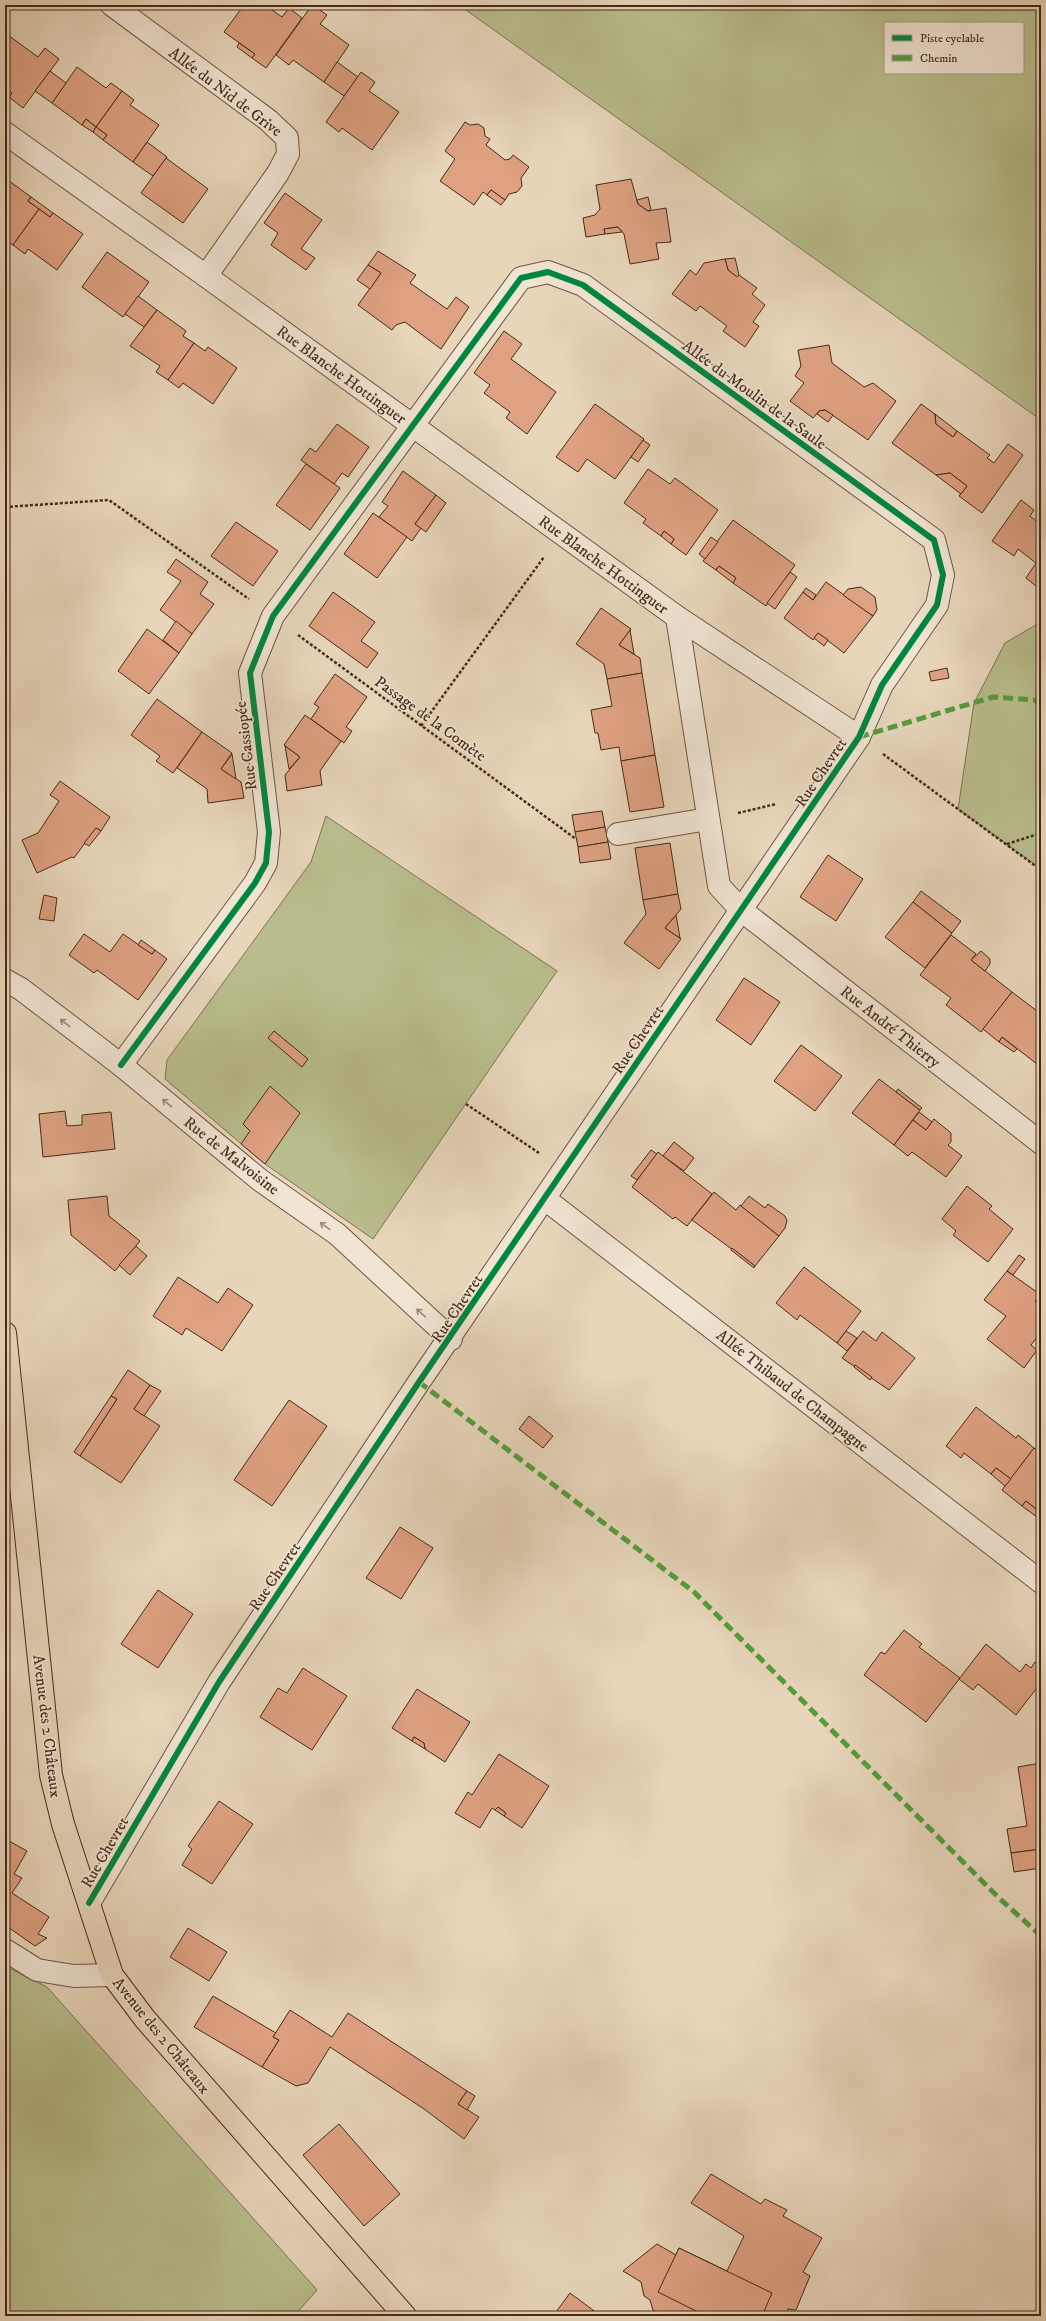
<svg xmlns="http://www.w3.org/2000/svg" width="1046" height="2321" font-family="'IM FELL DW Pica',serif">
<rect width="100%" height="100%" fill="#e8d6bb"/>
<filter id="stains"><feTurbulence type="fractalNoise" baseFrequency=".005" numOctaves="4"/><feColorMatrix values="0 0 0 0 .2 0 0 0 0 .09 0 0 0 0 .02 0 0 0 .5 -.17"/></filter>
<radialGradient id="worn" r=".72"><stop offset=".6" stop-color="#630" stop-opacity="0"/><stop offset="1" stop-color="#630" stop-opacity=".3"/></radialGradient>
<g fill="#b9bd8d" stroke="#807452" fill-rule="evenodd">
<path d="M459,5H1041V420ZM885,23H1023V73H885Z"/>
<polygon points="1041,622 1041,869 958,809 974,703 1005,643"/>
<polygon points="326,816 557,971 373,1239 265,1164 165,1079 167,1060 311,862"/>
<polygon points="5,1966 47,1987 317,2290 294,2316 5,2316"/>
</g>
<g fill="#dea182" stroke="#462b18">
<polygon points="244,5 265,5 282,17 289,8 302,18 266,68 252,58 255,54 224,32"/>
<polygon points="312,5 327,15 320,24 349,45 324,82 293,60 289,65 276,55"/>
<polygon points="8,35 38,57 45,48 59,59 23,108 9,97 12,93 5,88 5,40"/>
<polygon points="239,43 255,54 252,58 237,47"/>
<polygon points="337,62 358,77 344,96 324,82"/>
<polygon points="77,67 106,88 111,83 122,91 96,127 86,119 82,125 52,103"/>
<polygon points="50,71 66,83 52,103 35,91"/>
<polygon points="361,72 375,82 369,91 399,112 372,150 342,128 339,132 326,122"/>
<polygon points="122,91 134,100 130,105 159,125 133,162 103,140 107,135 96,127"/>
<polygon points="86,119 96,127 93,132 82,125"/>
<polygon points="465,122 470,125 478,124 484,128 485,136 490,139 486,145 505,160 510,159 513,155 529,167 521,178 522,186 517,192 509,194 505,200 491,190 487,195 483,192 474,205 440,181 455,159 445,151"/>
<polygon points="96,127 107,135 103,140 93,132"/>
<polygon points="147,142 167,157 153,176 133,162"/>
<polygon points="166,158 208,189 183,223 141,193"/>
<polygon points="5,178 31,197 28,201 39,209 13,245 5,240"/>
<polygon points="631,179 638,204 648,211 666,208 671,242 656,243 659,259 630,264 624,234 618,227 604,229 605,234 586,237 583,218 595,215 600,209 596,185"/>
<polygon points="491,190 505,200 501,205 487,195"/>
<polygon points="285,193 322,220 301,249 315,258 306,270 271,245 278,233 264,223"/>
<polygon points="31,197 53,213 50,217 28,201"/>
<polygon points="648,197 651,210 648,211 638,204 637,200"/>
<polygon points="39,209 50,217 53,213 83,234 57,270 28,249 25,254 13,245"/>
<polygon points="618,227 622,232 605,234 604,229"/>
<polygon points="378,251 416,275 410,283 447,309 456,297 469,307 441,349 405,322 396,325 392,330 358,305 381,273 368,265"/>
<polygon points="107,252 149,282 123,317 82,287"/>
<polygon points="735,258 739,275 737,277 728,270 725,259"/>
<polygon points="725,259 728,270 737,277 739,275 757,288 752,294 765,305 753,322 759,326 745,347 723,331 727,326 700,306 696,311 672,294 690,270 696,275 704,263"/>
<polygon points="368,265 381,273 370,289 357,280"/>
<polygon points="138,296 157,310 144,327 125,314"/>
<polygon points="157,310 186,331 183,336 194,343 168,380 156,372 160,366 130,346"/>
<polygon points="504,331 522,344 511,359 556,392 527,434 506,418 510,412 484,393 490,385 474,373"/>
<polygon points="194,343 205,351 208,347 237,368 213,404 183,383 179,388 168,380"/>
<polygon points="829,345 832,363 864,387 873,383 896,401 868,440 825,410 819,411 813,418 790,401 804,383 795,376 801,366 798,350"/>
<polygon points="595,404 644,439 615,479 587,459 578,472 556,457"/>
<polygon points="921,404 935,414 936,424 953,437 957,431 990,455 987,458 994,463 1008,444 1023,455 982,513 959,496 967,486 950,473 936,475 892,443"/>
<polygon points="825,410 833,415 828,422 817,414 819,411"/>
<polygon points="935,414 957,431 953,437 936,424"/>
<polygon points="337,424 369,447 348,477 342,473 334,484 301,460 310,448 316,452"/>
<polygon points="643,440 650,445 638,462 631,457"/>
<polygon points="306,464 340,488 310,530 276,505"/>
<polygon points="648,469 670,484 675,478 718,510 686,555 671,544 674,539 664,531 661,536 643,523 646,519 624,503"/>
<polygon points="403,471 436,495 415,524 421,528 412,541 379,517 388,506 382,502"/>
<polygon points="950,473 967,486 961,494 936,475"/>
<polygon points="436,495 446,503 426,532 415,524"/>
<polygon points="1021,500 1034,510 1030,516 1041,525 1041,590 1026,578 1036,563 1018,549 1014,556 992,541"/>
<polygon points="373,513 407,537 377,578 344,554"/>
<polygon points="733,520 795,565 766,606 733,583 736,578 719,566 716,570 703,561"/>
<polygon points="236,522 278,551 253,586 211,556"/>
<polygon points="664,531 674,539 671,544 661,536"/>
<polygon points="711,537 718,542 705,559 699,554"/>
<polygon points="176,559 208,582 200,594 214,604 192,634 160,610 181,581 167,572"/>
<polygon points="719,566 736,578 733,583 716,570"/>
<polygon points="790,572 797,577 775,609 767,603"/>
<polygon points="826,582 873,616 844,653 818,633 813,640 784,618 803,592 813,600"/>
<polygon points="861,587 875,597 877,610 873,616 843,595 848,589"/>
<polygon points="806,588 816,595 813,600 803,592"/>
<polygon points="333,592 375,622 361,641 378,653 367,668 309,626"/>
<polygon points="601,608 631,629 619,645 640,658 642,673 607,679 604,664 576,644"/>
<polygon points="176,621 192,634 179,653 163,640"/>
<polygon points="147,629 179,653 149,694 118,671"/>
<polygon points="630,630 634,654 619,645"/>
<polygon points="818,633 828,640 824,646 814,638"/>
<polygon points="947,668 949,678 931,681 929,672"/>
<polygon points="642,673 655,755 621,761 619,747 601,750 598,733 595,733 591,710 612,706 607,679"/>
<polygon points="335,674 367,697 346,727 352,731 344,743 311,719 319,707 314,704"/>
<polygon points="157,699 202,732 173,773 156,761 160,756 131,735"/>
<polygon points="305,715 341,741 320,771 322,785 287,791 285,775 300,757 284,745"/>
<polygon points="202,732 232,753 221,769 241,782 244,798 208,803 207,789 177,768"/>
<polygon points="285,746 300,757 289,769"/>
<polygon points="232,754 236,779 221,769"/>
<polygon points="655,755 664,807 630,812 621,761"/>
<polygon points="60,781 110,817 101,831 96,828 74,858 72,857 37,873 22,840 38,833 59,801 50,795"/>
<polygon points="602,811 605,827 575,832 572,815"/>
<polygon points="605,827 608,842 578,847 575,832"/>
<polygon points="96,828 101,831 89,846 84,843"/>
<polygon points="608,842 611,859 580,863 578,847"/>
<polygon points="670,843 678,894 643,900 635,848"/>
<polygon points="828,855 863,879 836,921 800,897"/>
<polygon points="921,891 961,921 952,933 913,902"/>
<polygon points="678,894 681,909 665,928 681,939 659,969 624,943 646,914 643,900"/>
<polygon points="44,895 57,898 54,921 39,919"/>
<polygon points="913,902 952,933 925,968 885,937"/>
<polygon points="676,915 680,938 665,928"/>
<polygon points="84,934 110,952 123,934 152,954 155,950 167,959 138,1000 97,970 94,973 69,955"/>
<polygon points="951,935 976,954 971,960 1012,992 981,1032 946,1005 951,998 920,975"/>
<polygon points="141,940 155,950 152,954 138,945"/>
<polygon points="981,951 990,959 990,964 985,971 971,960"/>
<polygon points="744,978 780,1002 751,1045 716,1020"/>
<polygon points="1012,992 1041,1014 1041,1058 1037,1064 1002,1037 999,1042 983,1029"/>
<polygon points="274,1031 308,1059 302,1067 268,1038"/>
<polygon points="1002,1037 1017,1049 1014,1052 999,1042"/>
<polygon points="801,1045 842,1076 815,1111 774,1081"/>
<polygon points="879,1079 920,1110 894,1145 852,1113"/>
<polygon points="270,1086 300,1113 265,1164 241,1144 250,1131 243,1124"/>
<polygon points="898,1089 922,1108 920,1110 896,1092"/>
<polygon points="65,1111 67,1126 82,1125 82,1115 111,1112 115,1149 43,1157 39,1114"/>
<polygon points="919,1112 932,1122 926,1130 913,1120"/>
<polygon points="934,1119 951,1133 951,1142 948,1145 962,1156 946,1177 912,1152 908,1156 894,1145 913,1120 926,1130"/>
<polygon points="674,1142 694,1158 684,1171 663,1156"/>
<polygon points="651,1150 657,1154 637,1180 631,1176"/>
<polygon points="658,1152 712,1194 687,1226 675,1217 673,1219 632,1187"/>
<polygon points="967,1186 992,1206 989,1209 1013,1229 988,1262 953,1235 956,1231 942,1219"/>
<polygon points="714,1192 736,1210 740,1205 779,1236 755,1266 692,1220"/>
<polygon points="107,1196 109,1216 140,1241 115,1271 71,1235 68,1200"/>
<polygon points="749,1196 765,1208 768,1204 785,1216 787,1221 785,1228 779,1236 741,1206"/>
<polygon points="136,1246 147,1256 130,1275 119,1265"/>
<polygon points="732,1248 755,1266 754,1268 731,1250"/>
<polygon points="1019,1255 1025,1259 1013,1275 1007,1271"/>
<polygon points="804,1267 861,1311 837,1343 800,1315 797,1320 776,1303"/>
<polygon points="1007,1271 1041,1295 1035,1301 1041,1306 1041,1332 1031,1345 1037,1350 1024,1368 987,1339 1006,1316 984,1300"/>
<polygon points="178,1277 218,1303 228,1288 253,1305 222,1351 186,1328 182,1335 153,1316"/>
<polygon points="846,1331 857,1338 847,1351 837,1343"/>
<polygon points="863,1331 876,1341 882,1332 915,1358 889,1390 842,1358"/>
<polygon points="855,1365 872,1377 870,1380 854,1367"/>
<polygon points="128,1370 150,1385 134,1409 160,1426 121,1483 80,1456 117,1399 111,1396"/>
<polygon points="150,1385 161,1391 144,1416 134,1409"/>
<polygon points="111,1396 117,1399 80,1456 74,1452"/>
<polygon points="289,1400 327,1426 272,1506 234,1480"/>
<polygon points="976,1407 1016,1438 1018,1435 1034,1448 1011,1479 996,1468 991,1474 964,1453 961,1458 946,1446"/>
<polygon points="529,1416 553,1436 543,1448 519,1429"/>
<polygon points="1034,1448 1041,1453 1041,1513 1026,1501 1022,1506 1002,1490"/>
<polygon points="996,1468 1011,1479 1005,1486 991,1474"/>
<polygon points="1026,1501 1041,1513 1041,1520 1022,1506"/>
<polygon points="400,1527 433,1548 401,1599 366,1578"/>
<polygon points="158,1590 193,1614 158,1668 121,1644"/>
<polygon points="904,1630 922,1644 919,1647 960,1678 926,1722 864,1675 881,1652 885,1654"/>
<polygon points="986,1644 1020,1672 1026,1664 1031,1668 1035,1662 1041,1667 1041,1690 1040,1692 1036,1689 1016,1715 978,1684 973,1690 959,1679"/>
<polygon points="303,1668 347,1696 312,1750 260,1717 278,1688 287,1693"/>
<polygon points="417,1689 470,1722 445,1762 425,1749 424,1743 414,1737 412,1741 392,1728"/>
<polygon points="414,1737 424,1743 425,1749 412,1741"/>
<polygon points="499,1754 549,1786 522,1828 504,1816 506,1813 498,1807 495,1810 492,1808 480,1828 455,1813 468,1792 472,1795"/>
<polygon points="1041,1763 1041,1849 1011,1853 1007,1829 1027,1826 1018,1767"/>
<polygon points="219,1801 253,1824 212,1884 182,1865 192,1849 188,1846"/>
<polygon points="498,1807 506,1813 504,1816 495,1810"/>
<polygon points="9,1841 27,1851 14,1874 22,1878 12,1893 49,1917 38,1934 47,1938 35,1946 5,1925 5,1848"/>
<polygon points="1041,1849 1041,1868 1014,1872 1011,1853"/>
<polygon points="188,1928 227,1952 209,1981 170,1957"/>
<polygon points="213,1996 276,2033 273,2037 279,2040 262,2067 194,2027"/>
<polygon points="290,2010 332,2037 348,2013 467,2091 458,2104 479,2117 464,2139 424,2109 330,2047 308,2083 296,2086 262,2067 279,2040 273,2037"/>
<polygon points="467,2091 475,2096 467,2110 458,2104"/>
<polygon points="339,2124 400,2194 364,2226 303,2155"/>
<polygon points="711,2174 761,2204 765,2199 787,2210 783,2216 822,2238 803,2272 810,2276 796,2310 788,2309 786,2316 661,2316 653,2310 650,2300 644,2296 641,2282 623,2271 657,2244 676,2255 679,2248 727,2271 744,2236 691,2203"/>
<polygon points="679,2248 772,2293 762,2316 706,2316 658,2292"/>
<polygon points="570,2293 601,2316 553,2316"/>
</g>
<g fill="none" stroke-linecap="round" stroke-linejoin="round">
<g stroke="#6e5641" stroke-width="24">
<g id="minor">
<polyline points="112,5 268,120 287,138 288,154 278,173 206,276"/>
<polyline points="5,133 206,276 677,617 859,737"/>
<polyline points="677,617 719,886 741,910 1041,1143"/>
<polyline points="618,834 708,819"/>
<polyline points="5,980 21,989 121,1065 260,1180 337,1234 451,1339"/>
<polyline points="545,1199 1041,1582"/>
<polyline points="89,1903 219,1682 419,1382 859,737 882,685 937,605 943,575 934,540 583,285 548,272 521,278 273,616 250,673 269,832 266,863 255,883 121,1065"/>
<polyline points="5,1950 37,1970 74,1976 112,1975"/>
</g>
</g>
<g stroke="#462b18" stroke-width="24">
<polyline id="major" points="5,1333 51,1775 63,1824 112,1975 145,2019 405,2316"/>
</g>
<g stroke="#462b18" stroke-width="2.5" stroke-dasharray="3 2" stroke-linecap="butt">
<polyline points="5,507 109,500 249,599"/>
<polyline points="298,635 576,839"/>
<polyline points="421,726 544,557"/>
<polyline points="883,754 1041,870"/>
<polyline points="738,813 776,804"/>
<polyline points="1007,844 1041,833"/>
<polyline points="466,1104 539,1153"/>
</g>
<use href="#minor" stroke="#f0e4d3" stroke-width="22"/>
<use href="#major" stroke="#e8d6bb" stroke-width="22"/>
<g stroke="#549d3e" stroke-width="5" stroke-dasharray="10 5" stroke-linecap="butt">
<polyline points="859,737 993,697 1035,700 1041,707"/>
<polyline points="419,1382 694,1592 999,1898 1041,1936"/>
</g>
<g stroke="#f0e4d3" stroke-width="8">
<polyline id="cycleway" points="89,1903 219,1682 419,1382 859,737 882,685 937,605 943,575 934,540 583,285 548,272 521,278 273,616 250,673 269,832 266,863 255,883 121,1065"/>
</g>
<use href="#cycleway" stroke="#00873e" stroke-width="6"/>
</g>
<defs><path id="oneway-shaft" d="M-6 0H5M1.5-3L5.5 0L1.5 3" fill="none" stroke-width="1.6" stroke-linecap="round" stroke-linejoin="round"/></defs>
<g stroke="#9b8876">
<use href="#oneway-shaft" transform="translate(65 1023) rotate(-142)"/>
<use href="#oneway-shaft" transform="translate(167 1103) rotate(-141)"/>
<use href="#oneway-shaft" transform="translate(325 1226) rotate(-145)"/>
<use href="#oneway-shaft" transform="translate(421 1313) rotate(-138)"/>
</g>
<g text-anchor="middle" stroke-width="3" stroke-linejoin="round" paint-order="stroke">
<g font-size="16" fill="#462b18" stroke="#f0e4d3">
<text transform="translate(226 91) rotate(37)" y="6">Allée du Nid de Grive</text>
<text transform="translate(342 374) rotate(36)" y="6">Rue Blanche Hottinguer</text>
<text transform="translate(755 394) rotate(36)" y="6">Allée du Moulin de la Saule</text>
<text transform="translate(604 564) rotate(36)" y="6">Rue Blanche Hottinguer</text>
<text transform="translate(431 718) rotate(36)" y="6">Passage de la Comète</text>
<text transform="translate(245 746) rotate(-97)" y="6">Rue Cassiopée</text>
<text transform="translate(820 772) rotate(-56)" y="6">Rue Chevret</text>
<text transform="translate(891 1026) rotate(38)" y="6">Rue André Thierry</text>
<text transform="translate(637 1039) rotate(-56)" y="6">Rue Chevret</text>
<text transform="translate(232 1155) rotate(38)" y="6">Rue de Malvoisine</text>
<text transform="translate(456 1308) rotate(-56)" y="6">Rue Chevret</text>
<text transform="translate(793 1390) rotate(38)" y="6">Allée Thibaud de Champagne</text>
<text transform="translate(274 1576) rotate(-56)" y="6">Rue Chevret</text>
<text transform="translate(48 1726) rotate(83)" y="6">Avenue des 2 Châteaux</text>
<text transform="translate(104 1852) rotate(-60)" y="6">Rue Chevret</text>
<text transform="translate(162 2035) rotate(51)" y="6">Avenue des 2 Châteaux</text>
</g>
</g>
<rect width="1046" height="2321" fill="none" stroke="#e8d6bb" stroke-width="20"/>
<rect x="6" y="6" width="1034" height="2309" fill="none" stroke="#462b18" stroke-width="2"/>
<rect x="10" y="10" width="1026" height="2301" fill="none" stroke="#462b18"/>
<rect x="884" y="22" width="140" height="52" fill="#f0e4d3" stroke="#ac9a88"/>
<rect x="892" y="35" width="20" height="6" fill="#00873e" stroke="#ac9a88"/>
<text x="920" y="42" font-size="12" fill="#462b18">Piste cyclable</text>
<rect x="892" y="55" width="20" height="6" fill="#549d3e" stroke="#ac9a88"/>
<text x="920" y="62" font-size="12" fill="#462b18">Chemin</text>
<rect width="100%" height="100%" filter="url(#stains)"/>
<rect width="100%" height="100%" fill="url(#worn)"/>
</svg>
